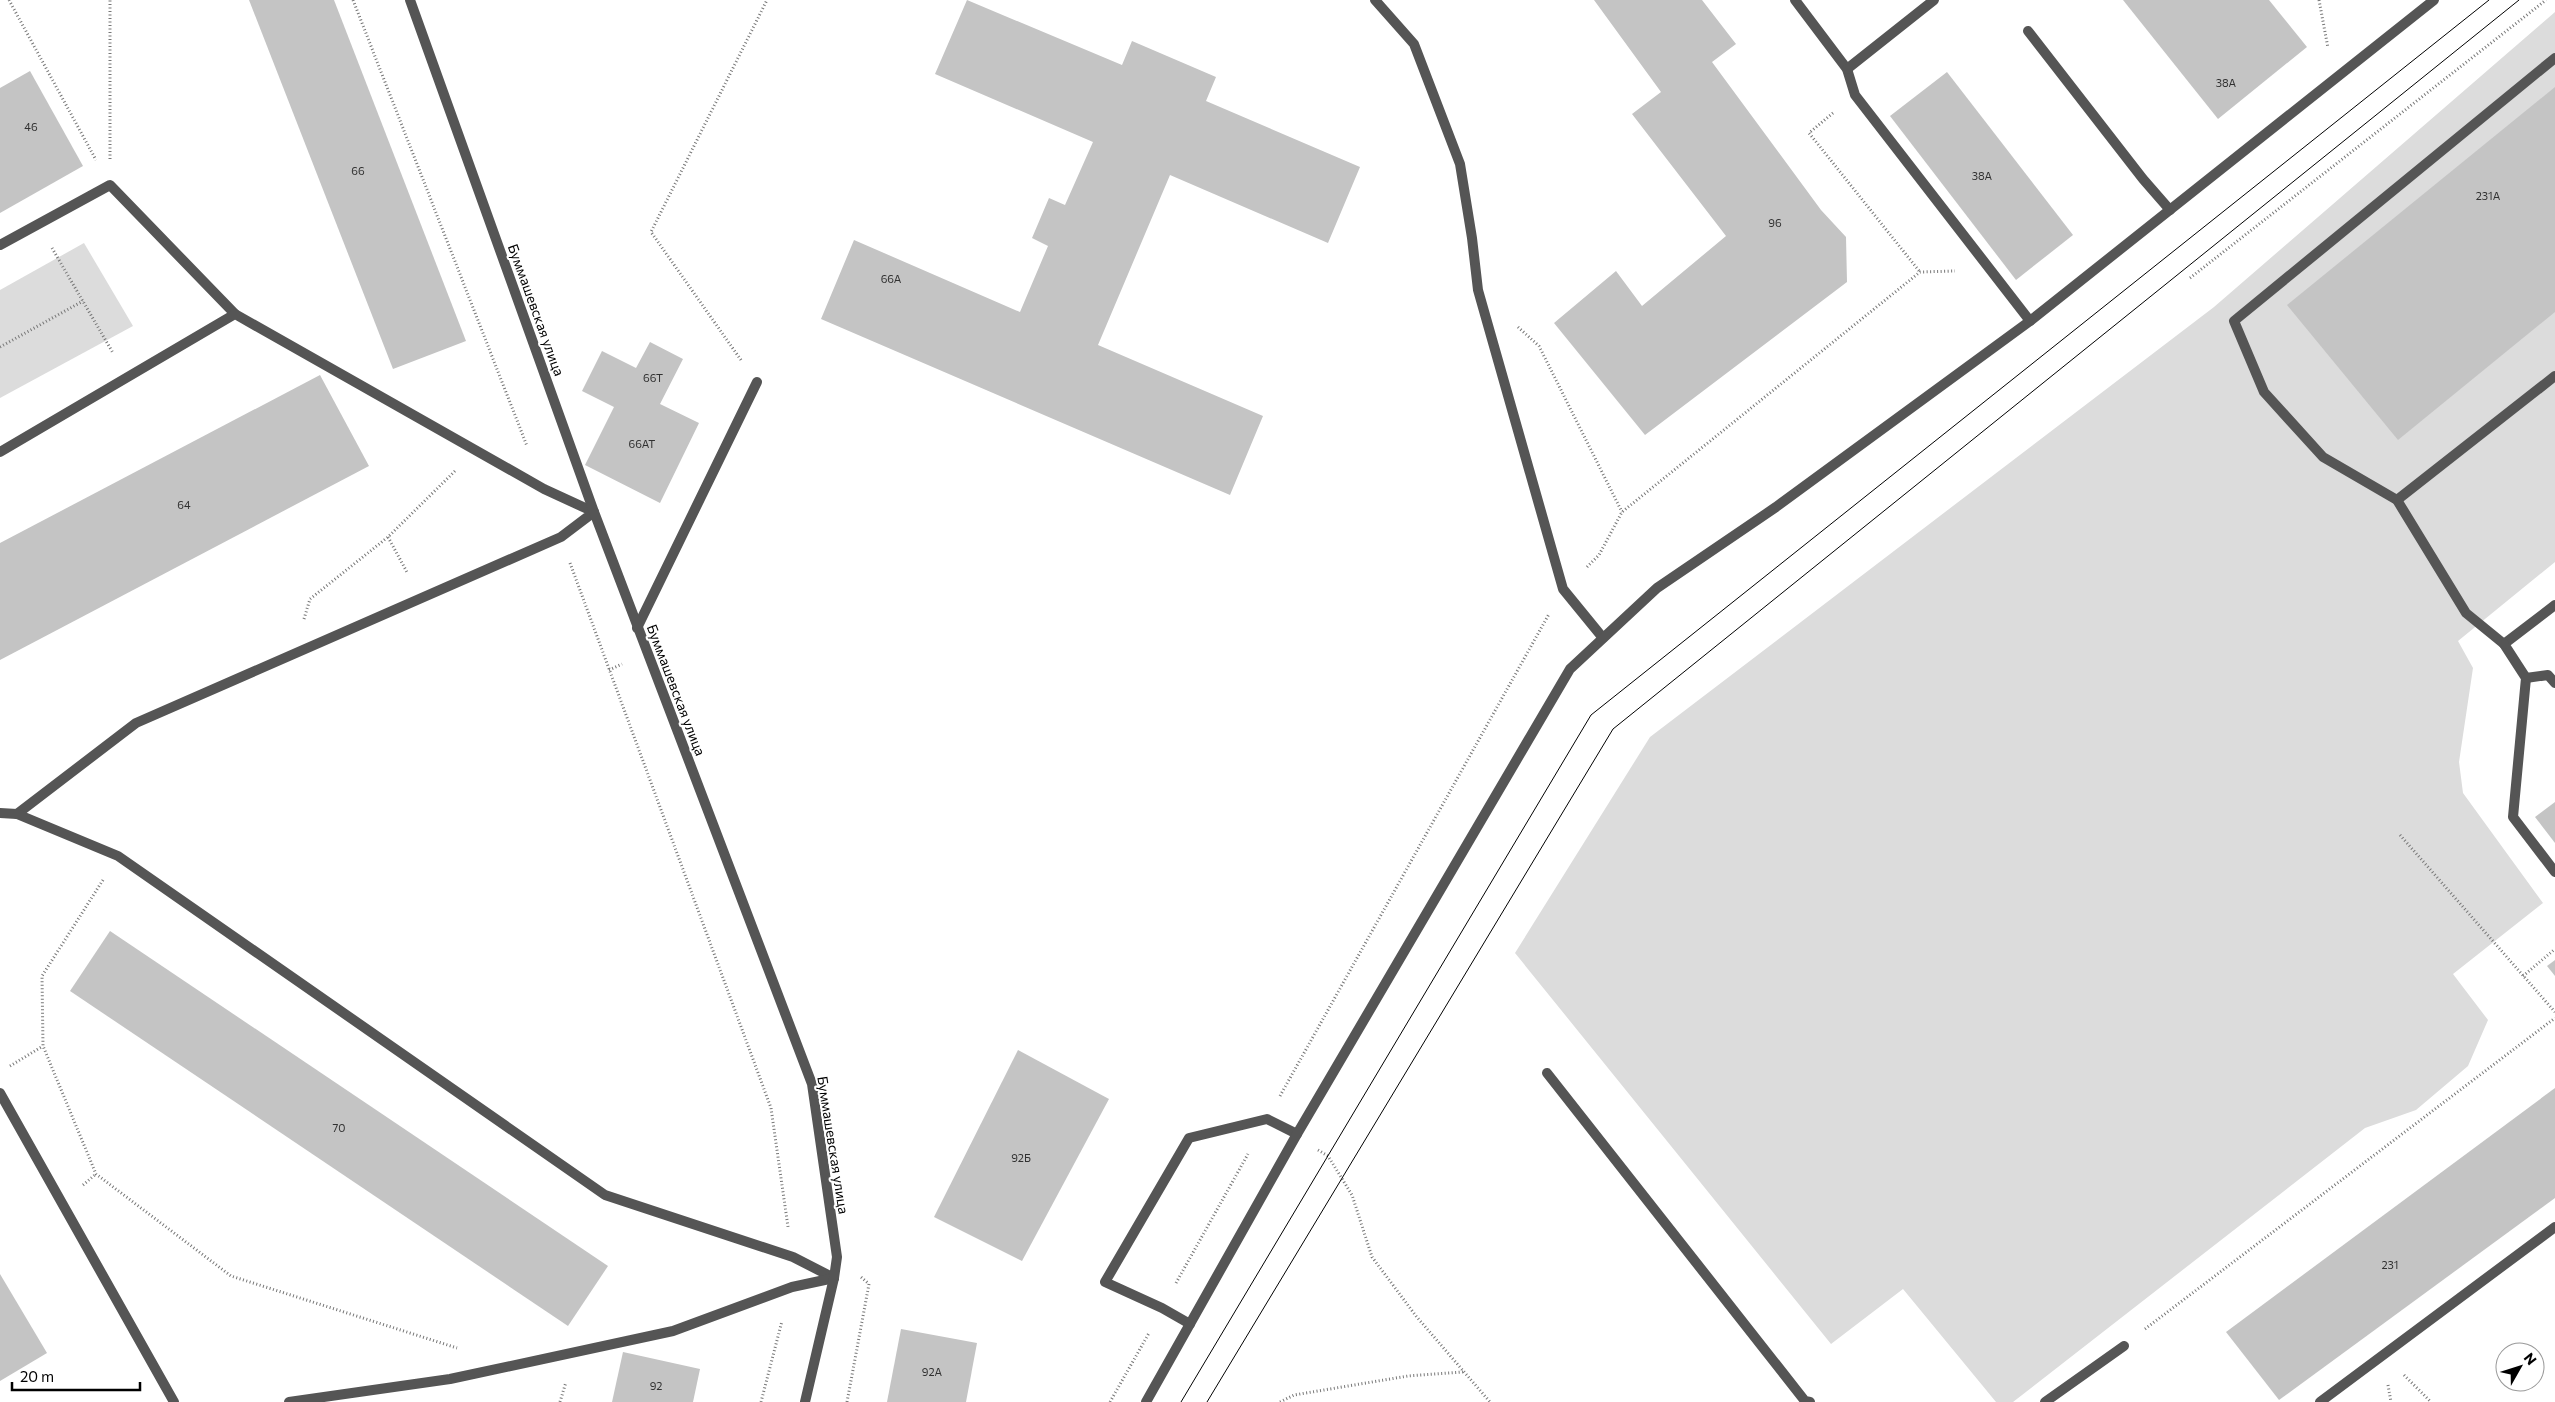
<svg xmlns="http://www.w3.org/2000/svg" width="2555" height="1402" font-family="Commissioner,sans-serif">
<rect width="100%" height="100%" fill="#fff"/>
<g fill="#dcdcdc">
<polygon points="2555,12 2555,562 2458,641 2473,668 2459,762 2463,793 2543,903 2453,974 2488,1020 2468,1066 2416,1110 2365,1128 2013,1402 1996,1402 1903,1289 1831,1344 1515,953 1650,737 2214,307"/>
<polygon points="84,243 133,326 0,398 0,290"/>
</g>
<g fill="#c4c4c4">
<polygon points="249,0 334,0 466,341 393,369"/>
<polygon points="967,0 1122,65 1132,41 1216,77 1206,101 1360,167 1328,243 1170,175 1098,345 1263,416 1230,495 821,319 854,240 1020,312 1048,246 1032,238 1049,198 1065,205 1093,142 935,74"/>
<polygon points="1594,0 1702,0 1736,44 1712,62 1821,210 1846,237 1847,282 1645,435 1554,323 1616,271 1642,306 1726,236 1632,114 1661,92"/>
<polygon points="2123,0 2269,0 2307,47 2218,119"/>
<polygon points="30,71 83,166 0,213 0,88"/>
<polygon points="1947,72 2073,235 2016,280 1890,116"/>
<polygon points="2555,87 2555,312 2398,440 2287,305"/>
<polygon points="650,342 683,359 660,404 699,423 660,503 585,465 614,407 582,391 602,351 636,368"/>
<polygon points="320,375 369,466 0,660 0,543"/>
<polygon points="2555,802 2555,843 2535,817"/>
<polygon points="110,931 608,1266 568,1326 70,991"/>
<polygon points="2555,960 2555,976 2547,966"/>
<polygon points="1018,1050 1109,1099 1022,1261 934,1217"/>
<polygon points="2555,1088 2555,1198 2279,1400 2226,1332"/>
<polygon points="0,1274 47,1353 0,1381"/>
<polygon points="901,1329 977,1343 966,1402 887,1402"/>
<polygon points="623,1352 700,1369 693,1402 612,1402"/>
</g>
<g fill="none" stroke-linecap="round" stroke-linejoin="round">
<g stroke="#777" stroke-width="3" stroke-dasharray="1 2.5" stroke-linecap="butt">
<polyline points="9,0 96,160"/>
<polyline points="353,0 527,446"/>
<polyline points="2319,0 2328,48"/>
<polyline points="1833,113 1809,133 1920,272"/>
<polyline points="110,159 110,0"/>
<polyline points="52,248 113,353"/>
<polyline points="2190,278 2546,0"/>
<polyline points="1518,327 1539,346 1622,512"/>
<polyline points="0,347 83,301"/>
<polyline points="741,360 651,232 767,0"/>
<polyline points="388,537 408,574"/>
<polyline points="570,563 771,1108 788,1227"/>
<polyline points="1587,567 1599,555 1622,512 1920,272 1955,271"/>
<polyline points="304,619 310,599 388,537 456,470"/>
<polyline points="609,670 622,664"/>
<polyline points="2400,835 2555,1012"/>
<polyline points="103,880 42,976 43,1046 96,1174 231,1276 457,1348"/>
<polyline points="2523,976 2555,949"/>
<polyline points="10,1066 43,1046"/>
<polyline points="1280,1096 1549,614"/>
<polyline points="1318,1150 1328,1156 1352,1195 1372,1257 1416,1316 1490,1402"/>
<polyline points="83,1185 96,1174"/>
<polyline points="1176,1283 1248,1154"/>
<polyline points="2145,1329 2555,1018"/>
<polyline points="2404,1375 2431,1402"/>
<polyline points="2388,1385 2391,1402"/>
<polyline points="560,1402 566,1382"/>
<polyline points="761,1402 782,1321"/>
<polyline points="847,1402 869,1284 861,1277"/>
<polyline points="1110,1402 1149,1333"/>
<polyline points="1280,1402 1294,1395 1408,1376 1463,1372"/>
</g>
<g stroke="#555" stroke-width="10">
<polyline points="1375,0 1414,44 1460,164 1472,238 1478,290 1563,589 1603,638"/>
<polyline points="1795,0 1847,69 1855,95 2030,321"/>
<polyline points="2028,31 2143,179 2170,210"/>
<polyline points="1847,69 1934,0"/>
<polyline points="0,245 110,185 235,314"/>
<polyline points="0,452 235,314 544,489 594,512 561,537 136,723 17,814"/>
<polyline points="2397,500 2555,376"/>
<polyline points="2555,605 2504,644 2526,678 2513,817 2555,872"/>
<polyline points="637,628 757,382"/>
<polyline points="2504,644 2466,613 2397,500 2323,457 2264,392 2234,321 2555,58"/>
<polyline points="2526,678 2548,675 2555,683"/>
<polyline points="0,813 17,814 118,856 605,1195 793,1257 834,1278"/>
<polyline points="1547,1073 1805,1401 1810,1402"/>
<polyline points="0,1093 174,1402"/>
<polyline points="1190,1324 1162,1308 1105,1282 1189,1138 1267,1119 1297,1134"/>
<polyline points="289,1402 450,1379 673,1331 792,1287 834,1278"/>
<polyline points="1146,1402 1297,1134 1570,669 1657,588 1776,507 2030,321 2434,0"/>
<polyline points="2045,1402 2124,1346"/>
<polyline points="2320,1402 2555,1227"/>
</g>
<polyline stroke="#555" stroke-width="10" points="410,0 594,512 812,1084 837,1257 834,1278 805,1402"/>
<g stroke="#000" stroke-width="1">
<polyline points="1181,1402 1591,715 2489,0"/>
<polyline points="1207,1402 1613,729 2519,0"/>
</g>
</g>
<g text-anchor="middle" stroke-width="4" stroke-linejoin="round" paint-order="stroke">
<g font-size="11" fill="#313131">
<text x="2226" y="87">38А</text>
<text x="31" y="131">46</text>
<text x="358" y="175">66</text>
<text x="1982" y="180">38А</text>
<text x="2488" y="200">231А</text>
<text x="1775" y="227">96</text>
<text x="891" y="283">66А</text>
<text x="653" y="382">66Т</text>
<text x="642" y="448">66АТ</text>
<text x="184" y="509">64</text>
<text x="339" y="1132">70</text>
<text x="1021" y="1162">92Б</text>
<text x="2390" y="1269">231</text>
<text x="932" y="1376">92А</text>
<text x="656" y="1390">92</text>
</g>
<g font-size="14" fill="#000" stroke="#fff">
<text transform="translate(536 310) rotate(70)" y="5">Буммашевская улица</text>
<text transform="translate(676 690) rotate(69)" y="5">Буммашевская улица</text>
<text transform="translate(833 1145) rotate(81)" y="5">Буммашевская улица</text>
</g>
</g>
<g transform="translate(2520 1367) rotate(51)"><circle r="24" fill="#ffffff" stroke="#999999"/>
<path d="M0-4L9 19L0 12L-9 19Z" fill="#000000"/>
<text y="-8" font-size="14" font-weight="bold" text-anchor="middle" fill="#000000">N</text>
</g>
<path d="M12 1382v8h128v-8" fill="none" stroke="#000000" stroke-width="2.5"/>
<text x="20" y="1382" font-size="15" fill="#000000" stroke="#ffffff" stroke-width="4" paint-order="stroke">20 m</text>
</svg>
